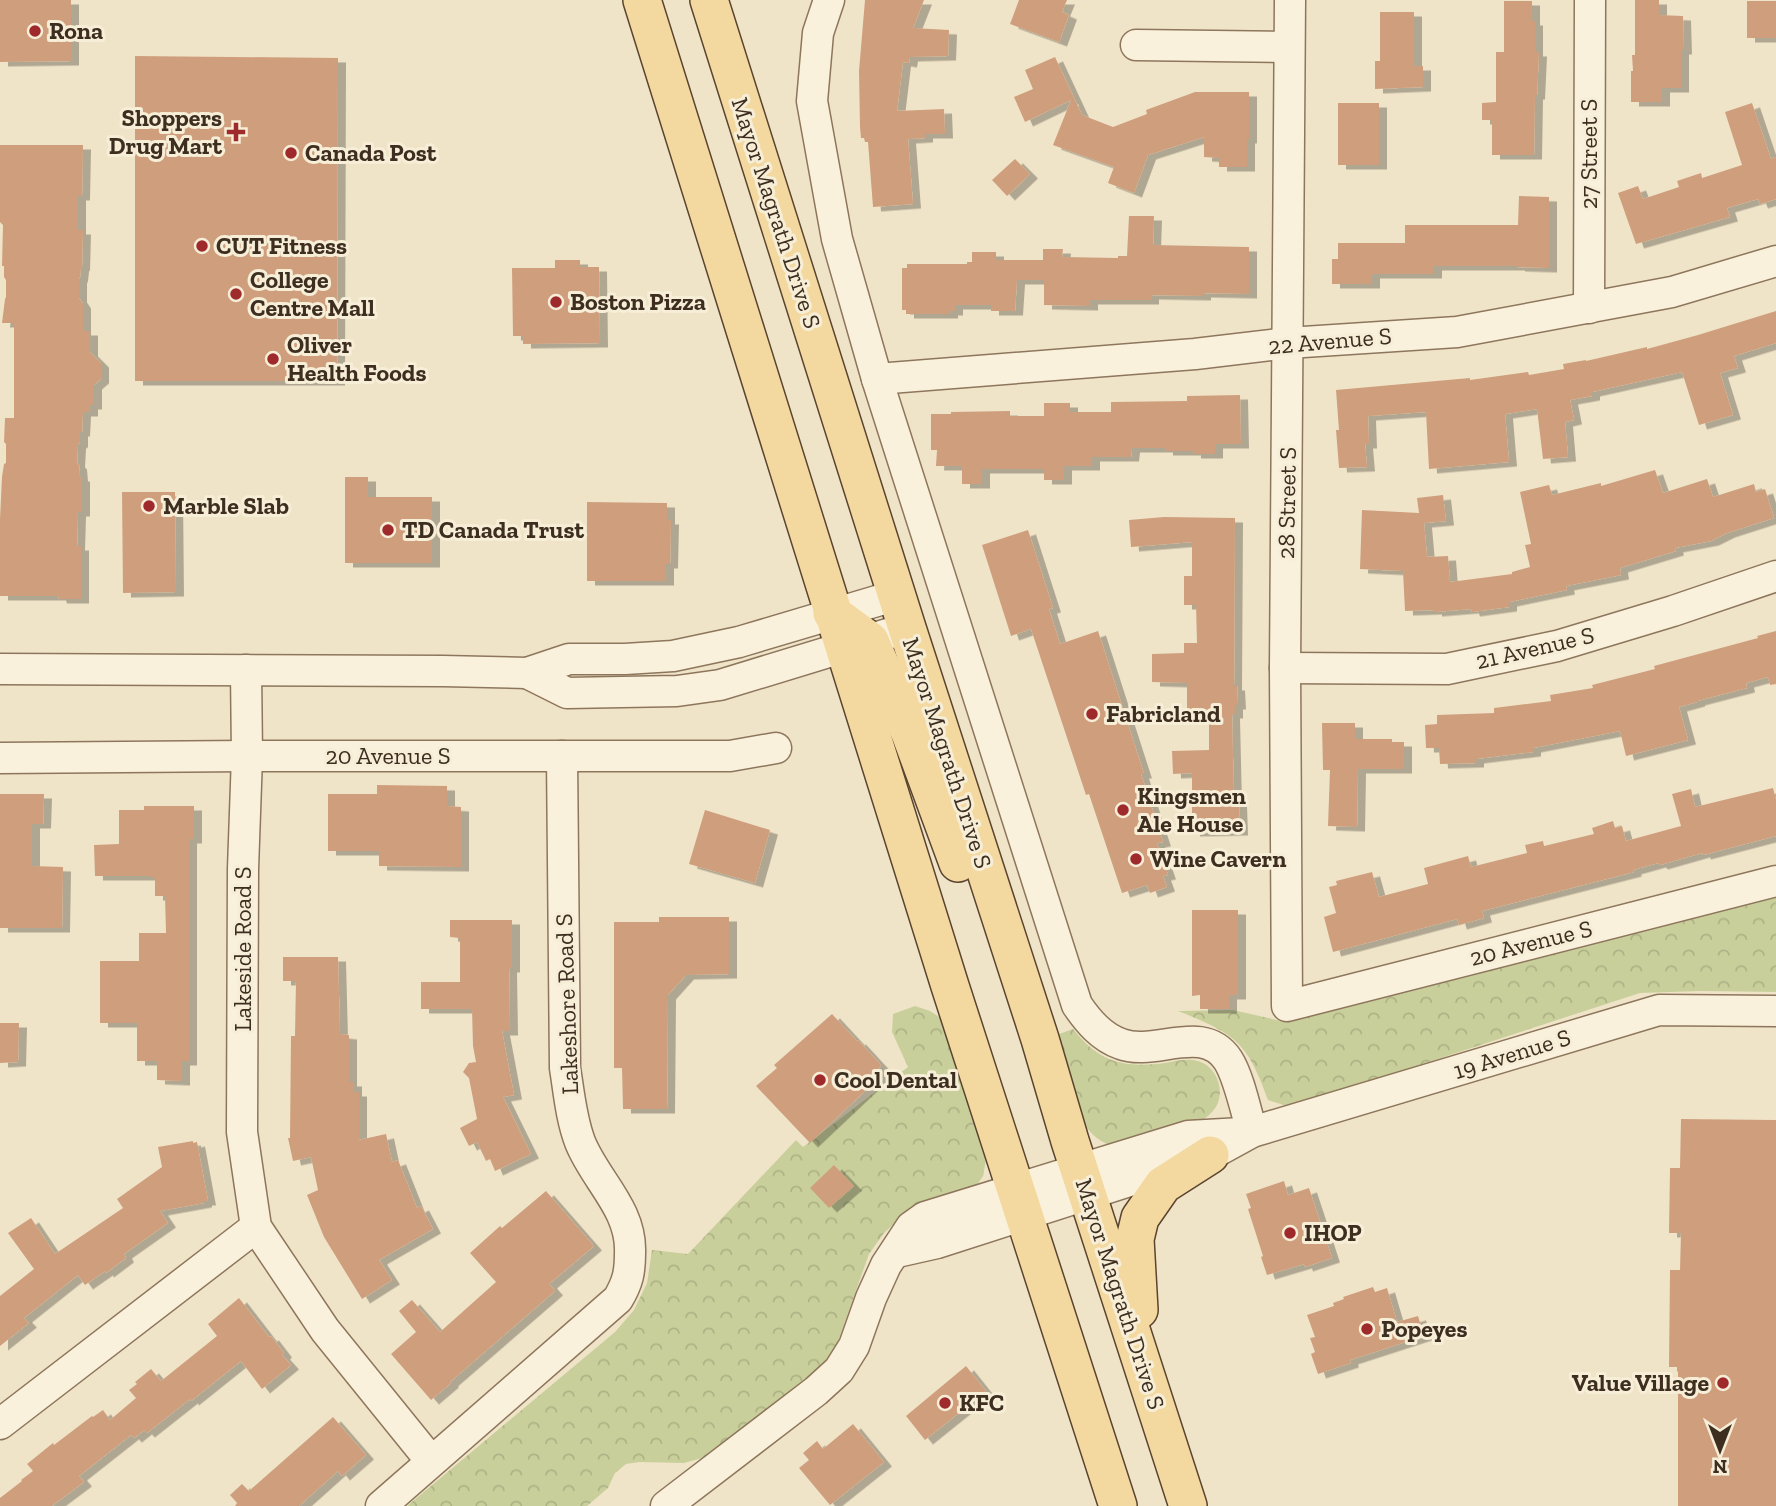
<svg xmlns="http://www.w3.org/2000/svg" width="1776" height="1506" font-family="'Zilla Slab',serif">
<defs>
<pattern id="park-crowns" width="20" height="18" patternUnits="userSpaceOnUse" patternTransform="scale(1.75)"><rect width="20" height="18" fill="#c9cf9b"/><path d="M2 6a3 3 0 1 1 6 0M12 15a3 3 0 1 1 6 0" fill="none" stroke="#aeb285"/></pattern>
<filter id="shadow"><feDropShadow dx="8" dy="4.5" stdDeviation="0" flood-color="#0004"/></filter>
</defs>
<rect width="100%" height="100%" fill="#f0e4c8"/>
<g fill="url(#park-crowns)">
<path d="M1776,895V992L1701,991L1640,993L1290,1107L1268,1100C1247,1041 1235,1034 1178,1011L1233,1010L1286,1022Z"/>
<polygon points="915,1006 930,1011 944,1020 986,1160 983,1176 975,1188 898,1220 884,1233 869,1254 838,1341 826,1363 809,1379 719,1448 702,1458 684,1463 639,1462 626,1464 615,1473 608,1488 587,1506 407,1506 615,1332 634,1310 647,1283 652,1250 688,1254 796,1140 803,1147 908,1067 892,1032 893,1014"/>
<path d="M1073,1029C1100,1063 1124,1068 1165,1063C1175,1061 1188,1058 1198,1061C1216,1066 1225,1089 1217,1105C1212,1114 1205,1119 1196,1123L1109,1145C1096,1139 1090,1133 1083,1122L1059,1034Z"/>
</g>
<g fill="#cf9f7d" filter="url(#shadow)">
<polygon points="0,0 71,0 71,61 0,62"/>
<polygon points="865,0 924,0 913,28 949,30 948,56 910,57 909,63 903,62 897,111 944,109 945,134 925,134 925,138 908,139 913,204 873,207 868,142 865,142 864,138 861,138 860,127 859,71"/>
<polygon points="1019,0 1067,0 1062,12 1069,15 1059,42 1010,24"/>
<polygon points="1635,0 1659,0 1659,15 1683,16 1684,50 1681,50 1681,88 1662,88 1662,102 1631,102 1631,71 1633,71 1632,55 1635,55"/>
<polygon points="1504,1 1532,1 1532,21 1535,21 1535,52 1539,52 1537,95 1535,95 1534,155 1492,155 1492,120 1482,120 1482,103 1496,102 1496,52 1504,52"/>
<rect x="1747" y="1" width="29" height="37"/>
<polygon points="1380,12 1414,12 1414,66 1423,66 1423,87 1375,89 1375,61 1380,61"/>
<polygon points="135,56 338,58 337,381 135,381"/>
<polygon points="1055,57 1082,115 1113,127 1147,114 1146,110 1195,92 1249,92 1249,139 1247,139 1247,167 1219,167 1219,158 1204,157 1204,137 1148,155 1134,193 1108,183 1114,167 1053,145 1071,100 1025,122 1014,97 1033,89 1025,70"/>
<rect x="1338" y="103" width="41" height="62"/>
<polygon points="1752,103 1771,159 1776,157 1776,199 1760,204 1758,199 1727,208 1730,217 1636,244 1618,193 1638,186 1643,199 1679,187 1677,181 1701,173 1702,178 1742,165 1725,112"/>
<polygon points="0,145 83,145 82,196 78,196 78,230 83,230 82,266 81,267 80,277 79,279 79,298 83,304 83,331 90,331 90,352 101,363 101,379 94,385 94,405 90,405 90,412 83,412 82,432 80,432 80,443 78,444 77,463 79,465 80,477 82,477 82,512 78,512 77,546 81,546 81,599 59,599 58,596 0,596 0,519 2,477 4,464 6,463 6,444 4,442 5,418 14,418 14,323 2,323 5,299 6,297 6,280 4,277 4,266 2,266 3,225 0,222"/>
<polygon points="1015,159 1030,174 1007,196 992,180"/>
<polygon points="1519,196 1549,197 1549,268 1517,267 1517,266 1434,266 1434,274 1372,274 1372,284 1332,284 1332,259 1338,259 1338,243 1405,243 1405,225 1518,225"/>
<polygon points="1129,216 1154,216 1153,245 1249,247 1249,294 1203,293 1203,296 1151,295 1151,300 1090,300 1090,306 1044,305 1044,280 1017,280 1015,311 991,311 991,305 955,305 955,311 950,311 950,314 906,314 906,310 902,310 902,268 907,268 907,264 967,264 967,262 972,262 972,252 996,252 996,260 1043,260 1043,249 1063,249 1062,257 1118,258 1118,256 1127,256"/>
<polygon points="555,260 580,260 580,267 599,267 600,343 523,344 523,336 513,336 512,268 555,268"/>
<polygon points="1776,311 1776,343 1734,356 1738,368 1720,373 1733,415 1699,425 1682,372 1592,392 1592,396 1570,400 1574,420 1565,422 1568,457 1543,459 1537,409 1505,414 1509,462 1429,469 1426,412 1368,416 1369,444 1365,444 1367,467 1339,468 1336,430 1339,430 1336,390 1470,378 1470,380 1528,372 1529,375 1564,369 1563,364 1586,360 1586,361 1647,347 1647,349 1698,335"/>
<polygon points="1240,395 1241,444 1215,444 1215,454 1193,454 1193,451 1165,451 1165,448 1132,448 1131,457 1092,457 1092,466 1064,466 1064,480 1044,480 1044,469 982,469 982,484 962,484 962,466 936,466 937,450 931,450 931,414 951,414 951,412 1010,411 1010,416 1044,416 1044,403 1070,403 1070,412 1111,412 1111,402 1187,401 1187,396"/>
<polygon points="1655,470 1663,493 1707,479 1713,497 1754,484 1756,492 1765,489 1774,518 1727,533 1711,541 1675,548 1676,551 1620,568 1621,575 1566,586 1567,590 1509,602 1509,607 1472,612 1471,609 1434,612 1434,610 1405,611 1403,571 1360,569 1362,510 1419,513 1417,498 1443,495 1446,521 1424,523 1427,557 1448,556 1450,582 1512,574 1512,572 1530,567 1525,545 1531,544 1520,492 1549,485 1552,495 1601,483 1601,486"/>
<polygon points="345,477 368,477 368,497 432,497 432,563 345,563"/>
<polygon points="122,492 175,492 176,592 123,593"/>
<polygon points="587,502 667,503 667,520 671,520 670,564 666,564 666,581 587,581"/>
<polygon points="1164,517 1235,518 1234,686 1237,686 1238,705 1235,705 1235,714 1232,714 1234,800 1239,800 1240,831 1192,832 1192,773 1173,774 1172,751 1209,750 1209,716 1187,716 1187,683 1152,682 1152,654 1184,653 1184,643 1197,643 1196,605 1184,605 1184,576 1192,576 1192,542 1131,547 1129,520"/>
<polygon points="1028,530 1053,608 1049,609 1060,644 1098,631 1144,774 1141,774 1163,842 1157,843 1168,875 1163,876 1167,887 1150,893 1147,885 1122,893 1089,794 1086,795 1031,629 1011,636 982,545"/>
<polygon points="1776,631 1776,684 1770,685 1768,677 1746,683 1747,688 1697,701 1697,702 1679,707 1688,740 1626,756 1620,731 1533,748 1533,752 1476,759 1476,763 1440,764 1439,748 1426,748 1425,725 1437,724 1437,715 1494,713 1494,708 1551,701 1550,695 1593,688 1592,685 1655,669 1654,666 1758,638 1757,636"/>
<polygon points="1322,723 1355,723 1355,739 1392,739 1392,742 1404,742 1404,769 1358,769 1357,827 1328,826 1330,770 1323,770"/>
<polygon points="377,785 447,786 447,806 461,807 461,867 379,866 379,851 328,851 328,794 377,794"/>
<polygon points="1773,788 1776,800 1776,836 1703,855 1702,853 1660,865 1658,863 1633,870 1634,872 1482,911 1484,918 1459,925 1457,919 1333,952 1324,917 1336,913 1329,887 1337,885 1336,881 1372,872 1379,897 1428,884 1424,868 1468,856 1471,867 1527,853 1525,845 1543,841 1544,846 1594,834 1592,828 1613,821 1615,828 1622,826 1626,841 1681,826 1672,794 1691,789 1695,807"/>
<polygon points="0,794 44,794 43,824 32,824 32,866 63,867 62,928 0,928"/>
<polygon points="144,806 194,806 194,839 189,839 189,1061 182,1061 182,1081 157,1080 157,1061 137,1061 137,1023 100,1023 100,961 139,961 139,933 166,933 165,896 155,896 155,878 152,878 152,876 95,876 94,845 119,844 119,810 144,810"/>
<polygon points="705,810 770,830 755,883 689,864"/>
<polygon points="1192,910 1238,910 1238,995 1229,995 1229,1009 1200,1009 1200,995 1192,996"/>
<polygon points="659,917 729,917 729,974 686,975 668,995 667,1109 623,1109 622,1068 614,1068 614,922 659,922"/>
<polygon points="450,920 512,920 512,968 509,968 510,1031 502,1031 514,1095 503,1097 531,1154 495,1171 490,1159 486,1161 477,1142 469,1146 460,1128 477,1119 469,1078 463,1072 469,1063 476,1062 473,1046 472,1009 421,1009 421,982 460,982 460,938 450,937"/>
<polygon points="283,957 338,957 340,1034 349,1035 349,1082 354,1082 354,1092 359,1092 359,1140 386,1134 392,1162 398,1160 417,1208 421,1206 433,1229 379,1260 392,1280 362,1299 324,1237 307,1195 318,1190 311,1157 293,1161 288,1138 290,1138 291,1036 295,1036 296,981 283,981"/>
<polygon points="832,1014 857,1041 858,1040 881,1065 878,1069 883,1074 810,1143 756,1086 777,1068 774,1065"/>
<polygon points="0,1023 19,1023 18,1062 0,1063"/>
<polygon points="1681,1119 1776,1120 1776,1506 1678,1506 1678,1367 1669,1367 1670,1270 1680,1270 1681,1233 1669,1233 1670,1168 1680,1168"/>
<polygon points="193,1141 193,1143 197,1142 208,1201 204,1201 204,1203 160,1211 168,1223 124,1254 126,1258 106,1273 105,1271 85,1285 78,1275 24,1318 29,1323 0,1346 0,1296 34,1269 8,1233 31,1218 55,1254 123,1208 117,1199 162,1167 158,1147"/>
<polygon points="834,1165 854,1186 829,1208 810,1188"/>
<polygon points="1284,1181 1288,1195 1309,1188 1332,1258 1305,1267 1304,1264 1267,1275 1261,1257 1263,1256 1248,1209 1251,1208 1246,1194"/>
<polygon points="546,1191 594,1246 549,1284 555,1291 450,1382 451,1383 431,1400 391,1354 416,1332 399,1311 412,1300 440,1332 496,1282 470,1253 500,1226 502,1228"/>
<polygon points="1373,1287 1375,1292 1387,1288 1397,1322 1418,1316 1424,1336 1350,1360 1351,1363 1318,1374 1311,1354 1315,1352 1310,1338 1315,1337 1307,1315 1334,1306 1333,1303 1344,1299 1343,1297"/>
<polygon points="239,1298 269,1337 271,1336 284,1353 282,1355 291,1365 262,1389 241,1361 191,1401 190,1399 147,1433 144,1430 134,1438 131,1435 79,1476 84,1482 52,1506 0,1506 0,1498 22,1481 21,1480 33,1471 27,1464 53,1443 54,1445 92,1416 93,1417 103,1410 110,1420 136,1398 129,1390 137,1384 135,1382 151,1369 161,1381 217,1336 208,1324"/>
<polygon points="966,1366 986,1391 925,1440 906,1416"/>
<polygon points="333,1417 366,1455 342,1476 338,1471 299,1506 235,1506 237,1503 230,1495 242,1484 249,1491"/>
<polygon points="853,1424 884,1462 830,1505 799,1468 809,1460 803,1453 817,1441 823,1449"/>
</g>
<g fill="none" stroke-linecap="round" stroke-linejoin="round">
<g stroke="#8d765c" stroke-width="33">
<g id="minor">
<path d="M829,0L818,33L812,101L837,239L877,379L1077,1005C1088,1021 1101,1037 1121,1044C1155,1057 1203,1022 1228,1060C1239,1077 1246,1112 1252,1132"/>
<polyline points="1290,0 1285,668 1287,1006 1776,881"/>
<polyline points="1136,45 1289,47"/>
<polyline points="1589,308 1590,0"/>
<polyline points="877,379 1195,354 1288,343 1457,332 1672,292 1776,261"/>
<polyline points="1285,668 1447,669 1557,646 1673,611 1776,576"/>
<polyline points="0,669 443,671 527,673 569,659 625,659 673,656 739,642 897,595"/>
<polyline points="246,670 247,756 243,869 242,1132 256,1227 325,1330 431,1461"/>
<polyline points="527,673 567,693 677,691 720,685 907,628"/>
<polyline points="0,758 247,756 730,756 776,748"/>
<polyline points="897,1252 937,1243 1210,1155 1252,1132 1659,1010 1776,1011"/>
<polyline points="0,1424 256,1227"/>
<path d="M381,1506L618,1299C628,1282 630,1272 630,1253C632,1209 595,1180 580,1142C571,1118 569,1093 565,1068L562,756"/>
<polyline points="666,1506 816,1391 839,1370 854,1346 871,1298 886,1265 911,1227 925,1217 1188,1136 1242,1133"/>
</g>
</g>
<g stroke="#5b4430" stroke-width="40">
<g id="major">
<polyline points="642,0 950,986 1118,1506"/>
<polyline points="709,0 907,628 1040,1039 1070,1141 1188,1506"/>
<polyline points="832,613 870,641 910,733 958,863"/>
<polyline points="1139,1310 1135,1239 1140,1218 1163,1185 1210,1155"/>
</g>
</g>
<use href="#minor" stroke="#faf1dc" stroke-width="30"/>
<use href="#major" stroke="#f3d9a0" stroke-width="37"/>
</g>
<g fill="#9e2a2b" stroke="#f7eed8" stroke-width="2.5">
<circle cx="35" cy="31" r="7"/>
<path d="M232.5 121.5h7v7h7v7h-7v7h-7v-7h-7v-7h7z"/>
<circle cx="291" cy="153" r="7"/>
<circle cx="202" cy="246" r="7"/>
<circle cx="236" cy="294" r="7"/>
<circle cx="556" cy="302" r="7"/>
<circle cx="273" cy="359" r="7"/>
<circle cx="149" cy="506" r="7"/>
<circle cx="388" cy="530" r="7"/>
<circle cx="1092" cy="714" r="7"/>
<circle cx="1123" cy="810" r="7"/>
<circle cx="1136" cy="859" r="7"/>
<circle cx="820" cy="1080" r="7"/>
<circle cx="1290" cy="1233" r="7"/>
<circle cx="1367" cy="1329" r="7"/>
<circle cx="1723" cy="1383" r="7"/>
<circle cx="945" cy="1403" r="7"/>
</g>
<g text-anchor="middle" stroke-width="6" stroke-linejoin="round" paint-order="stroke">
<g font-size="24" font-weight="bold" fill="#3d2e20" stroke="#f7eed8" text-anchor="start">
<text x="49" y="39">Rona</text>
<text x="222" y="126" text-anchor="end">Shoppers<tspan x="222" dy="28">Drug Mart</tspan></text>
<text x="305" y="161">Canada Post</text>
<text x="216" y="254">CUT Fitness</text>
<text x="250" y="288">College<tspan x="250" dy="28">Centre Mall</tspan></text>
<text x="570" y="310">Boston Pizza</text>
<text x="287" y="353">Oliver<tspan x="287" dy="28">Health Foods</tspan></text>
<text x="163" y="514">Marble Slab</text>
<text x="402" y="538">TD Canada Trust</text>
<text x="1106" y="722">Fabricland</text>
<text x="1137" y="804">Kingsmen<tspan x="1137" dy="28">Ale House</tspan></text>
<text x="1150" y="867">Wine Cavern</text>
<text x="834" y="1088">Cool Dental</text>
<text x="1304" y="1241">IHOP</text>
<text x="1381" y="1337">Popeyes</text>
<text x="1709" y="1391" text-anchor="end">Value Village</text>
<text x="959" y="1411">KFC</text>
</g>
<g font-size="24" fill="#3d2e20" stroke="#f7eed8">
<text transform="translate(1589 154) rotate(-90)" y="8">27 Street S</text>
<text transform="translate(776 213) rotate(72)" y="8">Mayor Magrath Drive S</text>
<text transform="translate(1330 341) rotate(-5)" y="8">22 Avenue S</text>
<text transform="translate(1287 503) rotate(-89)" y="8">28 Street S</text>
<text transform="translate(1535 648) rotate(-13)" y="8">21 Avenue S</text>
<text transform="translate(947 753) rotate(72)" y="8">Mayor Magrath Drive S</text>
<text x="388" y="764">20 Avenue S</text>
<text transform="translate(1531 943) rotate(-14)" y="8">20 Avenue S</text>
<text transform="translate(243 949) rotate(-90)" y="8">Lakeside Road S</text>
<text transform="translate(567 1004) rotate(-92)" y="8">Lakeshore Road S</text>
<text transform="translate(1512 1054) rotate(-17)" y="8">19 Avenue S</text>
<text transform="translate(1120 1294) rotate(72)" y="8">Mayor Magrath Drive S</text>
</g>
</g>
<g transform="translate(1720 1450) rotate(180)" stroke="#f7eed8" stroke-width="5" paint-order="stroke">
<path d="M0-5L12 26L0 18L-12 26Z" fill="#3d2e20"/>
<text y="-10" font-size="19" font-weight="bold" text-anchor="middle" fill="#3d2e20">N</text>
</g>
</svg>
